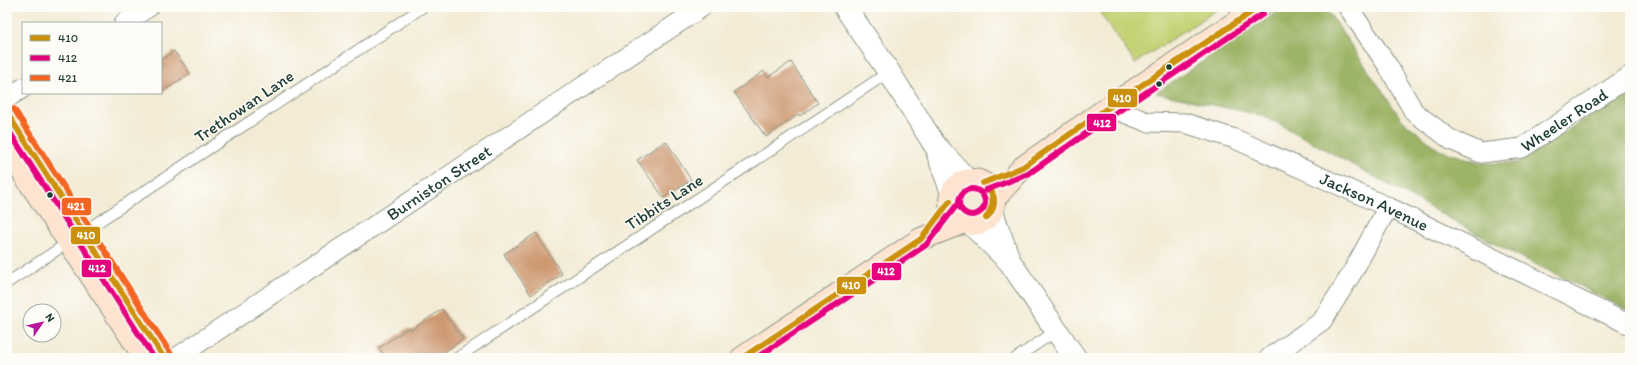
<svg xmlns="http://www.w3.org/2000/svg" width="1637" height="365" font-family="Itim,sans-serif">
<rect width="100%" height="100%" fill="#fdfcf7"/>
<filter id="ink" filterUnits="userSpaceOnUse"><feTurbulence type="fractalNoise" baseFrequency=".025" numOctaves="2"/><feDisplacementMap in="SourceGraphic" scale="8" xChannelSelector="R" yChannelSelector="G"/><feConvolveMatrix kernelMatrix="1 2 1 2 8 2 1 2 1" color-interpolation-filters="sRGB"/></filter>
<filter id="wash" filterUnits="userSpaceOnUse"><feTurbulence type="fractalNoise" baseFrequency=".012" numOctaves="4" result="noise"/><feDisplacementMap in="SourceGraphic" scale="16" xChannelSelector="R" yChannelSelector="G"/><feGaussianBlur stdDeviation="0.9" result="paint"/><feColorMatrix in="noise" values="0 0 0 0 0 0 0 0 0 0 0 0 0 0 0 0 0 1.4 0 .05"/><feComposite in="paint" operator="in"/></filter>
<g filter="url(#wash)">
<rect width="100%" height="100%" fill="#f3ebd5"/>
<polygon fill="#c5d274" stroke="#728854" points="1096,7 1221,7 1135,63"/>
<polygon fill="#9cb466" stroke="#5e784d" points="1284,7 1325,7 1402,120 1439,150 1482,163 1517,163 1630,90 1630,311 1499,246 1265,116 1156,93"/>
<g id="blocks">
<g fill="#cd9972">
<polygon points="174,51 190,73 161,93 161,60"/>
<polygon points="791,62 818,103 800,116 799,114 766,137 734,92 764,71 768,77"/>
<polygon points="666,141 691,180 664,198 637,160"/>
<polygon points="536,233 562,274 531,295 504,254"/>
<polygon points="442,309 463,339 436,358 386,358 379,348 409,327 411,330"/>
</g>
</g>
</g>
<g filter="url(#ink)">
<use href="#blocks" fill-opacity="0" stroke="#899484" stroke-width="1"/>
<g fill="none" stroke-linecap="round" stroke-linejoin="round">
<g stroke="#899484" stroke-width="12">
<g id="service">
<polyline points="83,232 423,7"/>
<polyline points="7,283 69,242"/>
<polyline points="457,358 889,72"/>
<polyline points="1016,358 1056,331"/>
</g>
</g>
<g stroke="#899484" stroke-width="21">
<g id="minor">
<path id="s1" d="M1348,7L1388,66L1414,112L1451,140L1481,153L1522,148L1630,76"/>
<polyline points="124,23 149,7"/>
<polyline points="7,98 23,88"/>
<path id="s2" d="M1109,107L1147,122L1185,123L1235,139L1388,207L1630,325"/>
<path id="s3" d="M176,358L702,7"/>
<polyline points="1269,358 1322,321 1352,273 1388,207"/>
</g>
</g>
<g stroke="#899484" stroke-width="24">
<g id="tertiary">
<polyline points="845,7 889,72 934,144 968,181"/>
<polyline points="938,154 952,193"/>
<polyline points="992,212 1008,257"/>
<polyline points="971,224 1010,262 1075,358"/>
</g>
</g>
<g stroke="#899484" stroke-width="24">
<g id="secondary">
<polyline points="7,113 164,358"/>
<polyline points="7,148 145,358"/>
<circle cx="972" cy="202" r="22"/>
<polyline points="994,199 1023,167 1109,107 1259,7"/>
<polyline points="742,358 921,239 964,222"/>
</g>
</g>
<use href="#service" stroke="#fff" stroke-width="10"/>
<use href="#minor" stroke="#fff" stroke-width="19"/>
<use href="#tertiary" stroke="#fff" stroke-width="22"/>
<use href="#secondary" stroke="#fde4d1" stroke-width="22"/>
<g stroke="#fdfcf7" stroke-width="9">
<g id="bus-1">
<polyline points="7,113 164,358"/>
<polyline points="983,183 1023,167 1109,107 1259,7"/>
<path d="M986,218C992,208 995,201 990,189"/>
<path d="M986,218C995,210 997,199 990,189"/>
<polyline points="742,358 921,239 950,201"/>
</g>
</g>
<g stroke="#fdfcf7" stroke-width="9">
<g id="bus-2">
<polyline points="7,128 154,358"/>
<circle cx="972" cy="202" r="13"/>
<polyline points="986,190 1028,174 1114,114 1263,14"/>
<polyline points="756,358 926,245 956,206"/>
</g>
</g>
<g stroke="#fdfcf7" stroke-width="9">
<polyline id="bus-3" points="14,109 171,354"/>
</g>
<use href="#bus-1" stroke="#cc910a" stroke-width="6"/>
<use href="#bus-2" stroke="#e5007d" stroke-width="6"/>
<use href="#bus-3" stroke="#f26522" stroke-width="6"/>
</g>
</g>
<g fill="#1f3d34" stroke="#fdfcf7" stroke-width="1.5">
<circle cx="1169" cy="67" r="3.5"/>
<circle cx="1159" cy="84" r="3.5"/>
<circle cx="50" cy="195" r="3.5"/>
</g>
<g text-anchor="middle" stroke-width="3" stroke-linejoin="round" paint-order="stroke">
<g font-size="17" fill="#1f3d34" stroke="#fdfcf7">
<text transform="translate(244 106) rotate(-34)" y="6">Trethowan Lane</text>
<text dy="6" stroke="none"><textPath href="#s1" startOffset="295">Wheeler Road</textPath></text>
<text dy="6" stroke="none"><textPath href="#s3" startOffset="316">Burniston Street</textPath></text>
<text transform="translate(664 202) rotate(-33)" y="6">Tibbits Lane</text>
<text dy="6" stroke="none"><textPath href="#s2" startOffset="284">Jackson Avenue</textPath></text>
</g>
</g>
<g stroke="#fdfcf7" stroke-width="1.5">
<rect x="1107" y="88" width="31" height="20" rx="4" fill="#cc910a"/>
<rect x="1086" y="113" width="31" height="19" rx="4" fill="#e5007d"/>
<rect x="61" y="197" width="31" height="19" rx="4" fill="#f26522"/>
<rect x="70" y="226" width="31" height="19" rx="4" fill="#cc910a"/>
<rect x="81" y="259" width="31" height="19" rx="4" fill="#e5007d"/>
<rect x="871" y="262" width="31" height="19" rx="4" fill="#e5007d"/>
<rect x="836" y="276" width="31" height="19" rx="4" fill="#cc910a"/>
</g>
<g font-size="11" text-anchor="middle" font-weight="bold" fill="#fff">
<text x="1122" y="102">410</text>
<text x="1102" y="127">412</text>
<text x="76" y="210">421</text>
<text x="86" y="239">410</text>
<text x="97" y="272">412</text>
<text x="886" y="275">412</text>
<text x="851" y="289">410</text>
</g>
<rect width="1637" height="365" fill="none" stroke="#fdfcf7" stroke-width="24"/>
<rect x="22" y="22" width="140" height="72" fill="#fdfcf7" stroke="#a4b0a9"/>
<rect x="30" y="35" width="20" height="6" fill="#cc910a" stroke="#a4b0a9"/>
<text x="58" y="42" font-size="12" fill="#1f3d34">410</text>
<rect x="30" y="55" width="20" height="6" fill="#e5007d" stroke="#a4b0a9"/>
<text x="58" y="62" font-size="12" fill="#1f3d34">412</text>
<rect x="30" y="75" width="20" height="6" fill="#f26522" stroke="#a4b0a9"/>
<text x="58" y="82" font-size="12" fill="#1f3d34">421</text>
<g transform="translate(42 323) rotate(56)"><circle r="19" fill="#fdfcf7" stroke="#a4b0a9"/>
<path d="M0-3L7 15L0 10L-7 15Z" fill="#b5179e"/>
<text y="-6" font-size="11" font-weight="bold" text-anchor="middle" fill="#1f3d34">N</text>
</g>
</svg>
